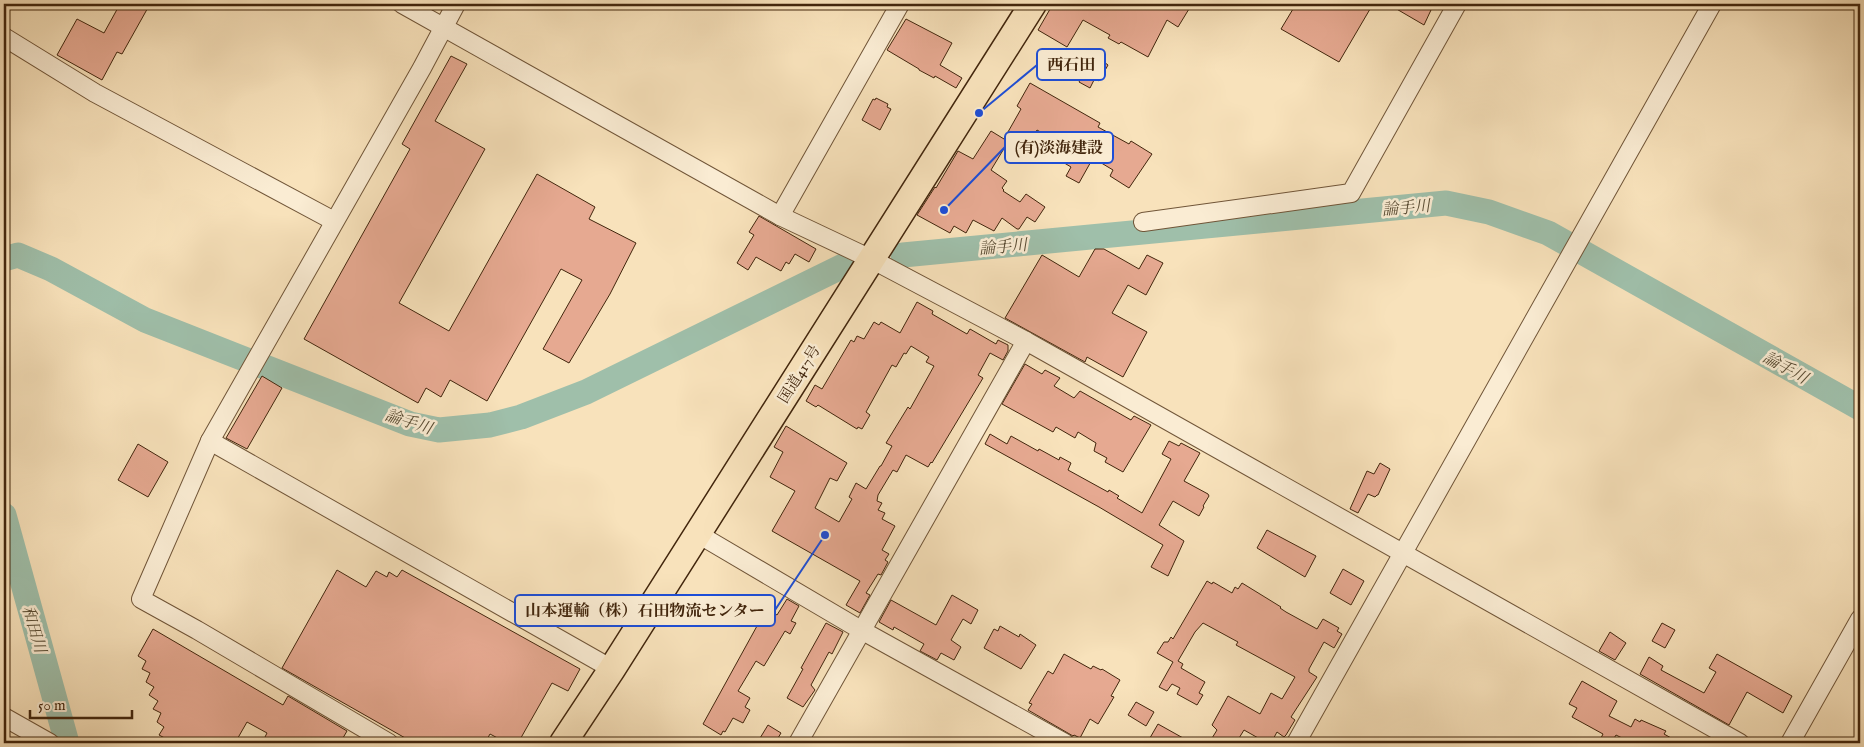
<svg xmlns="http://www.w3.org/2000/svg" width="1864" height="747" font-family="'IM FELL English','Noto Serif JP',serif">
<rect width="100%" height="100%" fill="#f8e2bb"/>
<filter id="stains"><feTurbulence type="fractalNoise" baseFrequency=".004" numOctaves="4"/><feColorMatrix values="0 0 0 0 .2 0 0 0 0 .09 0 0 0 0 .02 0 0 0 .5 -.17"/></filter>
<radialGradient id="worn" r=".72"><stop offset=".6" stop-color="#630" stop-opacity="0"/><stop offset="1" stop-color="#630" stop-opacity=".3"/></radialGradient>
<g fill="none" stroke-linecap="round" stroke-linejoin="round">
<g stroke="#9fbfaa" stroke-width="25">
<polyline points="903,255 1446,203 1489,212 1548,233 1860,408"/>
<polyline points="4,259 18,255 51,269 145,320 410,424 439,430 490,425 521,417 586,392 843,266"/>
<polyline points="4,515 67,743"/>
</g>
</g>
<g fill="#e6a991" stroke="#42260d">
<polygon points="120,4 150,4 122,54 117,52 102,80 57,55 77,19 104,33"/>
<polygon points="1053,4 1192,4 1178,27 1167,20 1148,57 1121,42 1119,44 1108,38 1110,35 1083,20 1067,47 1038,30"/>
<polygon points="1296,4 1373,4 1339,62 1281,29"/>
<polygon points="1388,4 1420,4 1431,10 1424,25"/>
<polygon points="906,19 952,43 940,65 962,78 956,88 935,76 934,78 919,70 919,69 887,50"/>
<polygon points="1094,55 1105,61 1104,62 1108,65 1099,81 1095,78 1090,88 1079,82"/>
<polygon points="451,56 467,64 435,121 485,149 399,303 449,331 537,174 595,207 589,219 636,243 610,294 569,363 543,349 582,280 561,269 487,401 450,380 441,397 426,388 418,403 304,339 410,149 402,144"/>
<polygon points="1030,83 1100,123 1098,127 1129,144 1131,141 1152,154 1129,188 1110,176 1113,170 1093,158 1079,183 1066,176 1071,167 1051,155 1058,142 1037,130 1027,147 1025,146 1023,150 1020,148 1019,149 1008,142 991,170 1007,181 1002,188 1004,190 1003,191 1020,202 1026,194 1045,207 1035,222 1027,217 1019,229 1017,229 1002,218 994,231 973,220 966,233 954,226 950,233 917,215 935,187 936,188 958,151 973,159 991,131 1004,139 1021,109 1017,106"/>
<polygon points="876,98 888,104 887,107 891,109 880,130 862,120 873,99 875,100"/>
<polygon points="759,216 816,249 809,262 795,254 789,264 786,262 781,271 756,257 748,270 737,263 754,235 749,232"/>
<polygon points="1095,249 1104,249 1139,269 1147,255 1163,263 1146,295 1128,285 1112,313 1147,332 1123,377 1087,357 1085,362 1005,318 1042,255 1079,277"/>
<polygon points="917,302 933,311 932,314 967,334 970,329 996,344 998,340 1008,345 1008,351 1003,360 990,353 978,375 983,378 932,463 931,462 928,467 906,455 897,472 893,470 878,495 877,501 882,503 878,510 885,513 882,519 895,526 882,550 889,554 885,560 888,562 881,575 878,574 866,593 870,595 860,613 846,605 860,581 772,531 795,491 770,477 783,452 774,447 786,426 847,463 837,481 830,478 815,508 839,522 852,499 849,497 856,483 866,489 880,466 881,466 892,446 886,443 908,407 910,409 934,366 926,362 929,357 911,346 906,354 904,353 896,367 892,365 866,412 870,415 862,429 858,427 857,429 818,405 816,407 806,401 815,385 822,389 851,340 854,342 857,336 864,339 874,322 879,325 881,322 900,333"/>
<polygon points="1025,364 1042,374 1045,370 1060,378 1054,386 1074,398 1080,391 1131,420 1134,416 1151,425 1123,472 1105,462 1107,458 1094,451 1096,443 1078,432 1075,438 1056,427 1053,432 1002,404"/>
<polygon points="262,376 282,388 247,449 226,438"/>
<polygon points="990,434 1007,444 1011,436 1038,451 1039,449 1059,460 1060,457 1071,463 1068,470 1108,492 1109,490 1119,496 1117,498 1142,513 1171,459 1162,454 1169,441 1179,446 1181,443 1200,453 1184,481 1208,494 1209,496 1203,506 1204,507 1199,516 1173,501 1159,525 1184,541 1168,576 1151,567 1163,545 1099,507 985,444"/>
<polygon points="138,444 168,462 148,497 118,480"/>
<polygon points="1380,463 1390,469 1378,495 1377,495 1375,497 1368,494 1358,513 1350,509 1367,471 1374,474"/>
<polygon points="1267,530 1316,556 1305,577 1257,548"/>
<polygon points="1343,569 1364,581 1351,605 1330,593"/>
<polygon points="337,570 366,587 376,571 387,577 389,572 397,577 402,570 580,669 568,691 552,683 518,743 507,743 490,734 485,743 414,743 282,668"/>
<polygon points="1207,581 1212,584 1213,582 1232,593 1235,587 1238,589 1242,583 1281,607 1280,608 1286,612 1317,629 1323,619 1339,628 1337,631 1342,634 1334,648 1324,642 1309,669 1309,672 1317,677 1291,717 1295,720 1286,735 1284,737 1277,732 1271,743 1267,743 1244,730 1236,743 1209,743 1217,730 1212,725 1228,696 1260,714 1271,693 1282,699 1295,677 1236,645 1238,642 1203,623 1195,632 1178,661 1183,664 1181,668 1205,682 1199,693 1203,695 1197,705 1177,694 1180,688 1172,684 1167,691 1159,687 1173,662 1157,653 1164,642 1168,642 1171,637 1173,639"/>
<polygon points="952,595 978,610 971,624 963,619 951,640 961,647 954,660 941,653 937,660 920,651 924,644 894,627 893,630 879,622 891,600 936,625"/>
<polygon points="787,599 799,606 791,621 796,623 790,634 785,631 764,666 756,661 738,691 750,698 745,707 750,710 743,723 733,718 725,732 723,731 721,735 703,724 757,626 758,626 769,610 777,615"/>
<polygon points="826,623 843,632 832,654 829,652 811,685 815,690 803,707 787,698 803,669 801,668"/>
<polygon points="1662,623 1675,630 1665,648 1652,641"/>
<polygon points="1000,626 1019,637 1020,634 1036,645 1021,669 984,648 994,629 998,631"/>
<polygon points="153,629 283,705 288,696 347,731 340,743 262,743 267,733 247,722 235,743 174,743 159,735 164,727 157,722 161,713 153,709 158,701 149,695 154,687 146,682 150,673 142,669 146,661 138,656"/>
<polygon points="1610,632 1626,643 1615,660 1599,651"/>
<polygon points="1064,654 1091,669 1093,666 1101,670 1102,669 1120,680 1111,696 1114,697 1098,724 1090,719 1080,738 1074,735 1073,736 1028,710 1032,704 1029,703 1048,671 1053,674"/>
<polygon points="1717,654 1792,696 1783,713 1747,692 1729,725 1640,674 1649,657 1663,666 1661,670 1704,693 1716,672 1709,668"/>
<polygon points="1582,681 1617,701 1609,716 1631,727 1635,719 1640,722 1641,720 1666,731 1664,734 1680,743 1632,743 1616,735 1611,743 1601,738 1603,734 1572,717 1577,708 1569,704"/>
<polygon points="1136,702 1154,712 1146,726 1128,715"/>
<polygon points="1158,724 1192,743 1147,743"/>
<polygon points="768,725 781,733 775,743 757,743"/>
</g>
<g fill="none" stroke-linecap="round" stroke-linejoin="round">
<g stroke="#705538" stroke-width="20">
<g id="minor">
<polyline points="402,4 780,216 871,259 1026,341 1740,743"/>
<polyline points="4,37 95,93 334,221"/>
<polyline points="780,216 900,4"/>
<polyline points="1143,222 1351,193 1457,4"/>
<polyline points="210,441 612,669"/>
<polyline points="698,534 861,630 1065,743"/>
<polyline points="4,717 50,743"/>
<polyline points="389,743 197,630 141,599 210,441 422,68 456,4"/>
<polyline points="798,743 1026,341"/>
<polyline points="1296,743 1712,4"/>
<polyline points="1790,743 1860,619"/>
</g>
</g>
<g stroke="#42260d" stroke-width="29">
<polyline id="highway" points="563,743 612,669 1033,4"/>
</g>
<use href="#minor" stroke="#faecd3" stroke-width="18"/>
<use href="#highway" stroke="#f8e2bb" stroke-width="26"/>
</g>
<g text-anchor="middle" stroke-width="5" stroke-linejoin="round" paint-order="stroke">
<g font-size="15" fill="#42260d" stroke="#faecd3">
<text transform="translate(799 374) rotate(-58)" y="5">国道417号</text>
</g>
<g font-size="16" font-style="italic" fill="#594c34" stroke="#faecd3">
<text transform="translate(1406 207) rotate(-5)" y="6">論手川</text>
<text transform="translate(1003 246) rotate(-5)" y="6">論手川</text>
<text transform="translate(1786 367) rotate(29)" y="6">論手川</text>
<text transform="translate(409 421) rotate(18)" y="6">論手川</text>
<text transform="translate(35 629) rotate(74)" y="6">和田川</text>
</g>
</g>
<path fill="none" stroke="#1d4ed8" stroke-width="2" d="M979 113L1037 65M944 210L1005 147M825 535L775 610"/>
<g fill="#1d4ed8" stroke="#faecd3" stroke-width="2">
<circle cx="979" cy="113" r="5"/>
<circle cx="944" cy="210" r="5"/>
<circle cx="825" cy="535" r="5"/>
</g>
<g fill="#faecd3" stroke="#1d4ed8" stroke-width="2">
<rect x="1037" y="49" width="68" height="31" rx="5"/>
<rect x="1005" y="132" width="108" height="31" rx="5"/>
<rect x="515" y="595" width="260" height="31" rx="5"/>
</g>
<g font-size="16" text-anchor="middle" font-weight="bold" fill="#42260d">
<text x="1071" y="70">西石田</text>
<text x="1059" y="153">(有)淡海建設</text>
<text x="645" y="616">山本運輸（株）石田物流センター</text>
</g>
<rect width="1864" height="747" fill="none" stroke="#f8e2bb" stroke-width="20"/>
<rect x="5" y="5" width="1854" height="737" fill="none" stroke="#42260d" stroke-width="2.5"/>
<rect x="10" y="10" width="1844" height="727" fill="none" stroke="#42260d"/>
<path d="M30 710v8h102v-8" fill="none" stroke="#42260d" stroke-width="2.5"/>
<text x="38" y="710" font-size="15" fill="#42260d" stroke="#faecd3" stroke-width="4" paint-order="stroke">50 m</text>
<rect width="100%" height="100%" filter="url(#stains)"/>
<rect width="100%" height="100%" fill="url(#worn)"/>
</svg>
